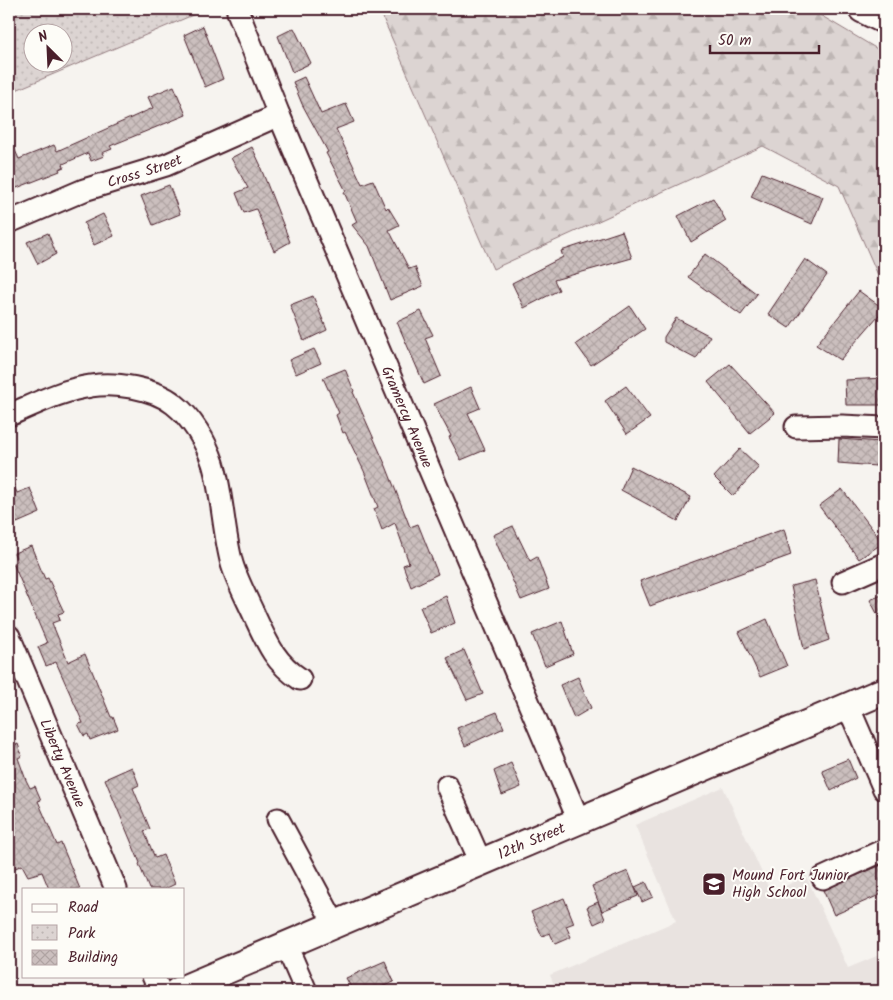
<svg xmlns="http://www.w3.org/2000/svg" width="893" height="1000" font-family="Kalam,sans-serif">
<defs>
<pattern id="forest-firs" width="22" height="20" patternUnits="userSpaceOnUse" patternTransform="scale(1.25)"><rect width="22" height="20" fill="#dcd4d2"/><path d="M5 1l3.5 6h-7zM16 11l3.5 6h-7z" fill="#beb6b4"/></pattern>
<pattern id="park-dots" width="8" height="8" patternUnits="userSpaceOnUse" patternTransform="scale(1.25)"><rect width="8" height="8" fill="#dcd4d2"/><path d="M2 2h.1M6 6h.1" fill="none" stroke="#beb6b4" stroke-width="1.8" stroke-linecap="round"/></pattern>
<pattern id="building-cross-hatch" width="8" height="8" patternUnits="userSpaceOnUse" patternTransform="scale(1.25)"><rect width="8" height="8" fill="#cbbfbe"/><path d="M0 0l8 8M0 8l8-8" fill="none" stroke="#b0a4a3"/></pattern>
</defs>
<rect width="100%" height="100%" fill="#f6f3ef"/>
<filter id="ink" filterUnits="userSpaceOnUse"><feTurbulence type="fractalNoise" baseFrequency=".02" numOctaves="2"/><feDisplacementMap in="SourceGraphic" scale="10" xChannelSelector="R" yChannelSelector="G"/><feConvolveMatrix kernelMatrix="1 2 1 2 8 2 1 2 1" color-interpolation-filters="sRGB"/></filter>
<g filter="url(#ink)">
<polygon fill="#e9e3e0" points="723,787 771,893 806,876 848,968 884,953 884,991 555,991 556,990 550,975 676,921 635,825"/>
<polygon fill="url(#forest-firs)" stroke="#937a7e" points="379,9 810,9 884,53 884,278 878,275 839,186 763,146 493,269"/>
<path fill="url(#park-dots)" stroke="#937a7e" fill-rule="evenodd" d="M9,9H207L9,93ZM32,32H62V62H32Z"/>
<g fill="url(#building-cross-hatch)" stroke="#4a1f2b">
<polygon points="203,26 223,79 205,87 184,35"/>
<polygon points="294,28 311,63 292,72 278,36"/>
<polygon points="304,77 321,114 346,104 354,122 336,129 362,184 373,180 386,209 388,207 399,225 389,230 409,269 415,267 423,286 390,300 369,246 352,225 357,222 344,192 346,191 326,153 328,152 302,104 293,82"/>
<polygon points="174,86 186,115 110,146 112,149 102,153 104,156 91,161 88,153 63,164 64,167 59,169 60,171 9,191 9,137 19,159 54,145 57,151 153,108 148,97"/>
<polygon points="252,147 261,166 260,166 290,242 274,251 256,209 244,213 236,193 248,188 231,158"/>
<polygon points="762,173 823,197 812,224 751,197"/>
<polygon points="169,185 180,214 153,225 141,196"/>
<polygon points="713,198 726,221 691,242 678,216"/>
<polygon points="103,214 114,236 94,245 84,223"/>
<polygon points="622,231 632,258 554,280 559,290 524,308 512,283 563,257 561,251"/>
<polygon points="48,233 56,254 38,264 27,242"/>
<polygon points="705,254 757,294 741,315 688,277"/>
<polygon points="805,259 827,275 789,328 768,314"/>
<polygon points="859,291 884,309 840,360 816,345"/>
<polygon points="313,296 327,330 304,341 290,305"/>
<polygon points="630,306 645,329 591,365 576,344"/>
<polygon points="421,311 433,335 425,338 441,376 424,384 397,322"/>
<polygon points="676,318 710,336 696,359 664,342 664,337"/>
<polygon points="314,349 321,363 296,374 289,360"/>
<polygon points="730,364 775,413 750,433 708,382"/>
<polygon points="345,369 354,391 353,392 386,466 410,527 418,524 438,574 411,587 403,565 409,563 395,523 382,530 374,509 378,507 364,471 345,432 343,433 336,415 339,413 323,378"/>
<polygon points="884,378 884,405 846,405 845,380"/>
<polygon points="626,386 650,418 627,434 605,401"/>
<polygon points="471,387 480,408 468,413 485,450 461,460 449,437 451,436 434,404"/>
<polygon points="839,439 881,442 876,466 838,463"/>
<polygon points="740,449 759,467 733,496 714,477"/>
<polygon points="631,466 691,497 678,521 621,490"/>
<polygon points="9,473 17,493 30,488 40,513 17,523 15,520 9,523"/>
<polygon points="842,489 883,543 859,559 819,506"/>
<polygon points="513,526 530,561 537,557 549,589 521,600 493,535"/>
<polygon points="784,529 791,555 650,606 640,581"/>
<polygon points="31,546 45,579 48,578 64,612 58,614 60,620 52,623 68,662 85,654 111,717 113,717 118,729 90,740 88,734 84,736 78,724 83,723 56,662 46,666 38,647 47,643 13,563 17,561 14,553"/>
<polygon points="815,580 829,640 804,649 791,586"/>
<polygon points="884,594 884,627 870,600"/>
<polygon points="446,596 455,623 431,633 420,607"/>
<polygon points="767,619 787,666 760,677 739,632"/>
<polygon points="562,621 573,654 545,666 532,634"/>
<polygon points="464,650 483,694 467,700 447,658"/>
<polygon points="578,677 591,708 574,718 560,685"/>
<polygon points="497,712 504,728 465,746 457,728"/>
<polygon points="9,737 13,746 18,744 22,756 18,758 26,780 30,788 35,786 41,800 38,801 57,845 61,843 80,889 49,889 42,872 28,876 22,865 9,871"/>
<polygon points="848,759 856,778 831,791 822,770"/>
<polygon points="511,763 521,787 502,795 494,771"/>
<polygon points="132,767 139,785 133,788 150,829 144,831 155,858 163,855 175,884 165,889 149,889 139,864 140,863 105,779"/>
<polygon points="884,864 884,893 834,915 823,890"/>
<polygon points="628,871 638,896 602,911 592,886"/>
<polygon points="646,882 653,897 642,902 635,887"/>
<polygon points="564,898 574,923 566,926 571,937 555,944 550,933 542,936 531,912"/>
<polygon points="598,902 605,919 594,924 587,907"/>
<polygon points="385,961 394,982 371,991 353,991 346,978"/>
</g>
<g fill="none" stroke-linecap="round" stroke-linejoin="round">
<g stroke="#4a1f2b" stroke-width="25">
<g id="minor">
<path id="s1" d="M238,12L279,115L579,821"/>
<path id="s2" d="M9,222L84,190L166,165L279,115"/>
<path d="M9,415C35,404 62,390 91,386C115,382 154,388 174,404C192,418 206,442 213,463C223,496 223,531 232,564C238,583 248,601 256,619C268,645 276,663 300,679"/>
<polyline points="796,427 842,426 884,428"/>
<polyline points="843,582 884,564"/>
<path id="s3" d="M9,636L116,889"/>
<polyline points="848,706 884,789"/>
<polyline points="447,786 481,863"/>
<polyline points="278,819 335,925"/>
<polyline points="823,878 884,850"/>
<polyline points="286,945 306,991"/>
<polyline points="153,976 160,991"/>
</g>
</g>
<g stroke="#4a1f2b" stroke-width="30">
<g id="major">
<polyline points="862,9 884,20"/>
<path id="s4" d="M178,991L884,691"/>
</g>
</g>
<use href="#minor" stroke="#fdfcf7" stroke-width="21"/>
<use href="#major" stroke="#fdfcf7" stroke-width="26"/>
</g>
</g>
<defs>
<g id="school-square" transform="scale(1.25)"><rect x="-9" y="-9" width="18" height="18" rx="4" fill="#4a1f2b" stroke="#fdfcf7"/><path d="M0-5L7-2L0 1L-7-2ZM-4 1L0 2.5L4 1V4Q0 6-4 4Z" fill="#fff"/></g>
</defs>
<g fill-rule="evenodd">
<use href="#school-square" x="714" y="884"/>
</g>
<g text-anchor="middle" stroke-width="4" stroke-linejoin="round" paint-order="stroke">
<g font-size="15" fill="#4a1f2b" stroke="#fdfcf7">
<text dy="5" stroke="none"><textPath href="#s2" startOffset="145">Cross Street</textPath></text>
<text dy="5" stroke="none"><textPath href="#s1" startOffset="439">Gramercy Avenue</textPath></text>
<text dy="5" stroke="none"><textPath href="#s3" startOffset="138">Liberty Avenue</textPath></text>
<text dy="5" stroke="none"><textPath href="#s4" startOffset="384">12th Street</textPath></text>
</g>
<g font-size="15" fill="#4a1f2b" stroke="#fdfcf7" text-anchor="start">
<text x="732" y="880">Mound Fort Junior<tspan x="732" dy="17">High School</tspan></text>
</g>
</g>
<rect width="893" height="1000" fill="none" stroke="#fdfcf7" stroke-width="30"/>
<rect x="15" y="15" width="863" height="970" fill="none" stroke="#4a1f2b" stroke-width="2" filter="url(#ink)"/>
<rect x="22" y="888" width="162" height="90" fill="#fdfcf7" stroke="#b5a4a5"/>
<rect x="32" y="904" width="25" height="8" fill="#fdfcf7" stroke="#b5a4a5"/>
<text x="68" y="912" font-size="15" fill="#4a1f2b">Road</text>
<rect x="32" y="925" width="25" height="15" fill="url(#park-dots)" stroke="#b5a4a5"/>
<text x="68" y="938" font-size="15" fill="#4a1f2b">Park</text>
<rect x="32" y="950" width="25" height="15" fill="url(#building-cross-hatch)" stroke="#b5a4a5"/>
<text x="68" y="962" font-size="15" fill="#4a1f2b">Building</text>
<g transform="translate(48 48) rotate(336)"><circle r="24" fill="#fdfcf7" stroke="#b5a4a5"/>
<path d="M0-4L9 19L0 12L-9 19Z" fill="#4a1f2b"/>
<text y="-8" font-size="14" font-weight="bold" text-anchor="middle" fill="#4a1f2b">N</text>
</g>
<path d="M710 45v8h109v-8" fill="none" stroke="#4a1f2b" stroke-width="2.5"/>
<text x="718" y="45" font-size="15" fill="#4a1f2b" stroke="#fdfcf7" stroke-width="4" paint-order="stroke">50 m</text>
</svg>
